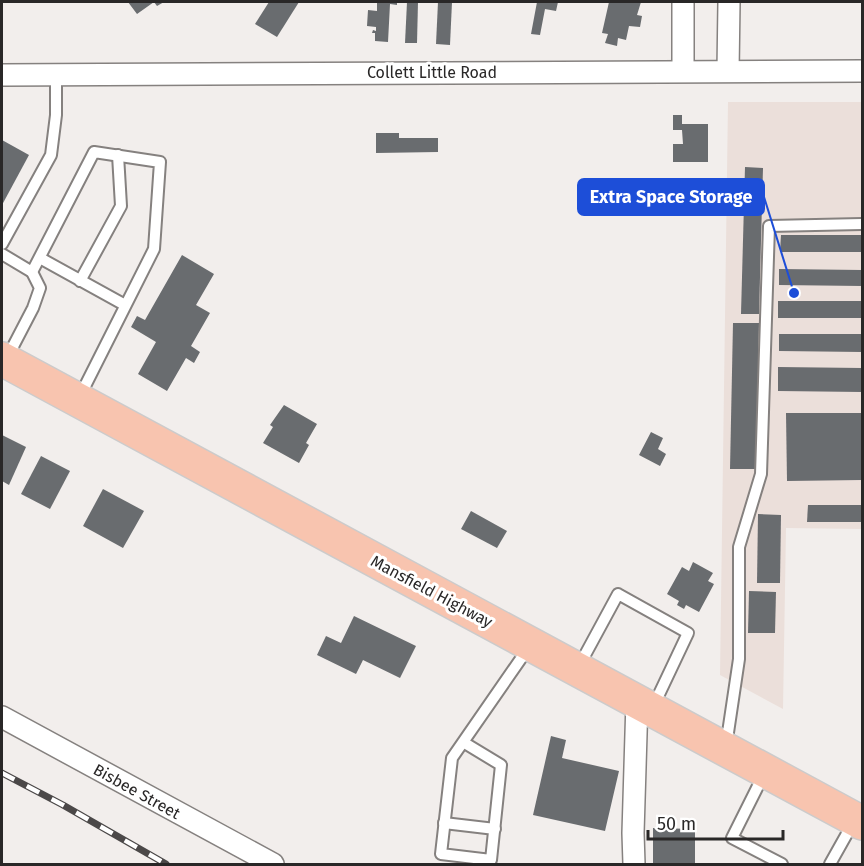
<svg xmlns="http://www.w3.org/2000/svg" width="864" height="866" font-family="'Fira Sans',sans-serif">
<rect width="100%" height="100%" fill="#f2eeec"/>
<polygon fill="#ebdfda" points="728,102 862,102 862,529 786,528 783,709 720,675"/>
<g fill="#696c6f">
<polygon points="128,2 164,2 157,6 154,2 137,14"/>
<polygon points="269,2 299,2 277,37 255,24"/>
<polygon points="377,2 397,2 397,5 390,4 388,42 375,41 375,33 372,33 373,30 376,31 376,27 367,26 368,10 377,11"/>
<polygon points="407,2 418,2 417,43 405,43"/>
<polygon points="438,2 452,2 450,45 436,44"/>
<polygon points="537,2 558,2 556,11 545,9 540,35 531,34"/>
<polygon points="609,2 641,2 637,15 642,16 640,27 629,26 626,40 618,38 617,46 605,43 608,34 602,33"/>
<polygon points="673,115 682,115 682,124 708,124 708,162 673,162 673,144 683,144 682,130 673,130"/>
<polygon points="376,133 399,133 399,138 438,138 438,152 376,153"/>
<polygon points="2,140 29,155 2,205"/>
<polygon points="745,167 763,168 759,314 741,314"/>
<polygon points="781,235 862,235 862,252 780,252"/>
<polygon points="182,255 214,274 196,305 210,313 191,346 200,352 194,363 186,358 167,391 138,374 156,342 131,327 137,316 145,320"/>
<polygon points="779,269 862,270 862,286 779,285"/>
<rect x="778" y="301" width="84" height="17"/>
<polygon points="733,323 759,323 756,469 730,469"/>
<polygon points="779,334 862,334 862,352 779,351"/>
<polygon points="778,367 862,368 862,392 778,391"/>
<polygon points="284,405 317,424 306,443 309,445 299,463 263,443 273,427 270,425"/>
<polygon points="786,413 862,413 862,480 787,481"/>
<polygon points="651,432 663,438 658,449 666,454 660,466 639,455"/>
<polygon points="2,435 26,447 9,485 2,481"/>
<polygon points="41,456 70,471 50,509 21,494"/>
<polygon points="103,489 144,511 123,548 83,526"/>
<polygon points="808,505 862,505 862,522 807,522"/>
<polygon points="471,511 507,531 497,548 461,529"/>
<polygon points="758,514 781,515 780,583 757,583"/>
<polygon points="693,562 713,573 708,581 714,584 699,612 686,605 684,609 677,605 679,601 667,594 682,567 689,571"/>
<polygon points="749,591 776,592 775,633 748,633"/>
<polygon points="354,616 416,646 400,678 363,660 356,674 317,655 326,636 341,643"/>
<polygon points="551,736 566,740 562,758 619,771 605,831 533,815"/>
<polygon points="653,828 695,829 695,864 653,864"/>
</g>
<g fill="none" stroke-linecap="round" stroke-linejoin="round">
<g stroke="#85817f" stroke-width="14">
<g id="lane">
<polyline points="2,244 51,155 56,115 56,73"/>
<polyline points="2,254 32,272 40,288 33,308 7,358"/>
<polyline points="40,258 125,305"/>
<polyline points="32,272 94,152 160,162 154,249 79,398"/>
<polyline points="80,281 121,206 118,155"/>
<polyline points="579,666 618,594 688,633 653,707"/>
<polyline points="463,742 501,765 491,860 441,854 452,758 529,647"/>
<polyline points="726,746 739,659 739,547 761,474 769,226 862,224"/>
<polyline points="764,774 732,838 782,864"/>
<polyline points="444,823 495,829"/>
<polyline points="830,864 853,823"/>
</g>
</g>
<g stroke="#85817f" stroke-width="24">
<g id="street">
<polyline points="683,71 683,2"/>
<polyline points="728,71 729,2"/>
<polyline points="2,75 862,71"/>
<polyline points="2,717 273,864"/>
<polyline points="634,864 633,833 637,701"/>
</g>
</g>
<g stroke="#cccbcb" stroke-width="36">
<polyline id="primary" points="2,359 862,823"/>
</g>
<use href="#lane" stroke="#fff" stroke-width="10"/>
<use href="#street" stroke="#fff" stroke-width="21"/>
<use href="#primary" stroke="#f8c4af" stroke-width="33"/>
<g stroke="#4b4848" stroke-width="7">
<polyline id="rail" points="2,773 63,805 166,864"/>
</g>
<use href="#rail" stroke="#fff" stroke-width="4.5" stroke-dasharray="14" stroke-linecap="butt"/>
</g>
<g text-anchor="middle" stroke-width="6" stroke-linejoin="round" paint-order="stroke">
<g font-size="16" fill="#292727" stroke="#fff">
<text x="432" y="78">Collett Little Road</text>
<text transform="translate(432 591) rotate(28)" y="6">Mansfield Highway</text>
<text transform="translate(137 791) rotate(29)" y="6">Bisbee Street</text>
</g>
</g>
<path fill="none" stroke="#1d4ed8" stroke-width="2" d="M794 293L764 197"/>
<circle fill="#1d4ed8" stroke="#fff" stroke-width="2" cx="794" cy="293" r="6"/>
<rect fill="#1d4ed8" stroke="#1d4ed8" stroke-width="2" x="578" y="179" width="186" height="36" rx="6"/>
<g font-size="18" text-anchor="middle" font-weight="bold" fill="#fff">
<text x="671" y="203">Extra Space Storage</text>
</g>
<rect width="864" height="866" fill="none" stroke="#292727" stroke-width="6"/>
<path d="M648 830v9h135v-9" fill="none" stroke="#292727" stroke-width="3"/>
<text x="657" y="830" font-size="18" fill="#292727" stroke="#ffffff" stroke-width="4.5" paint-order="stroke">50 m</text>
</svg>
